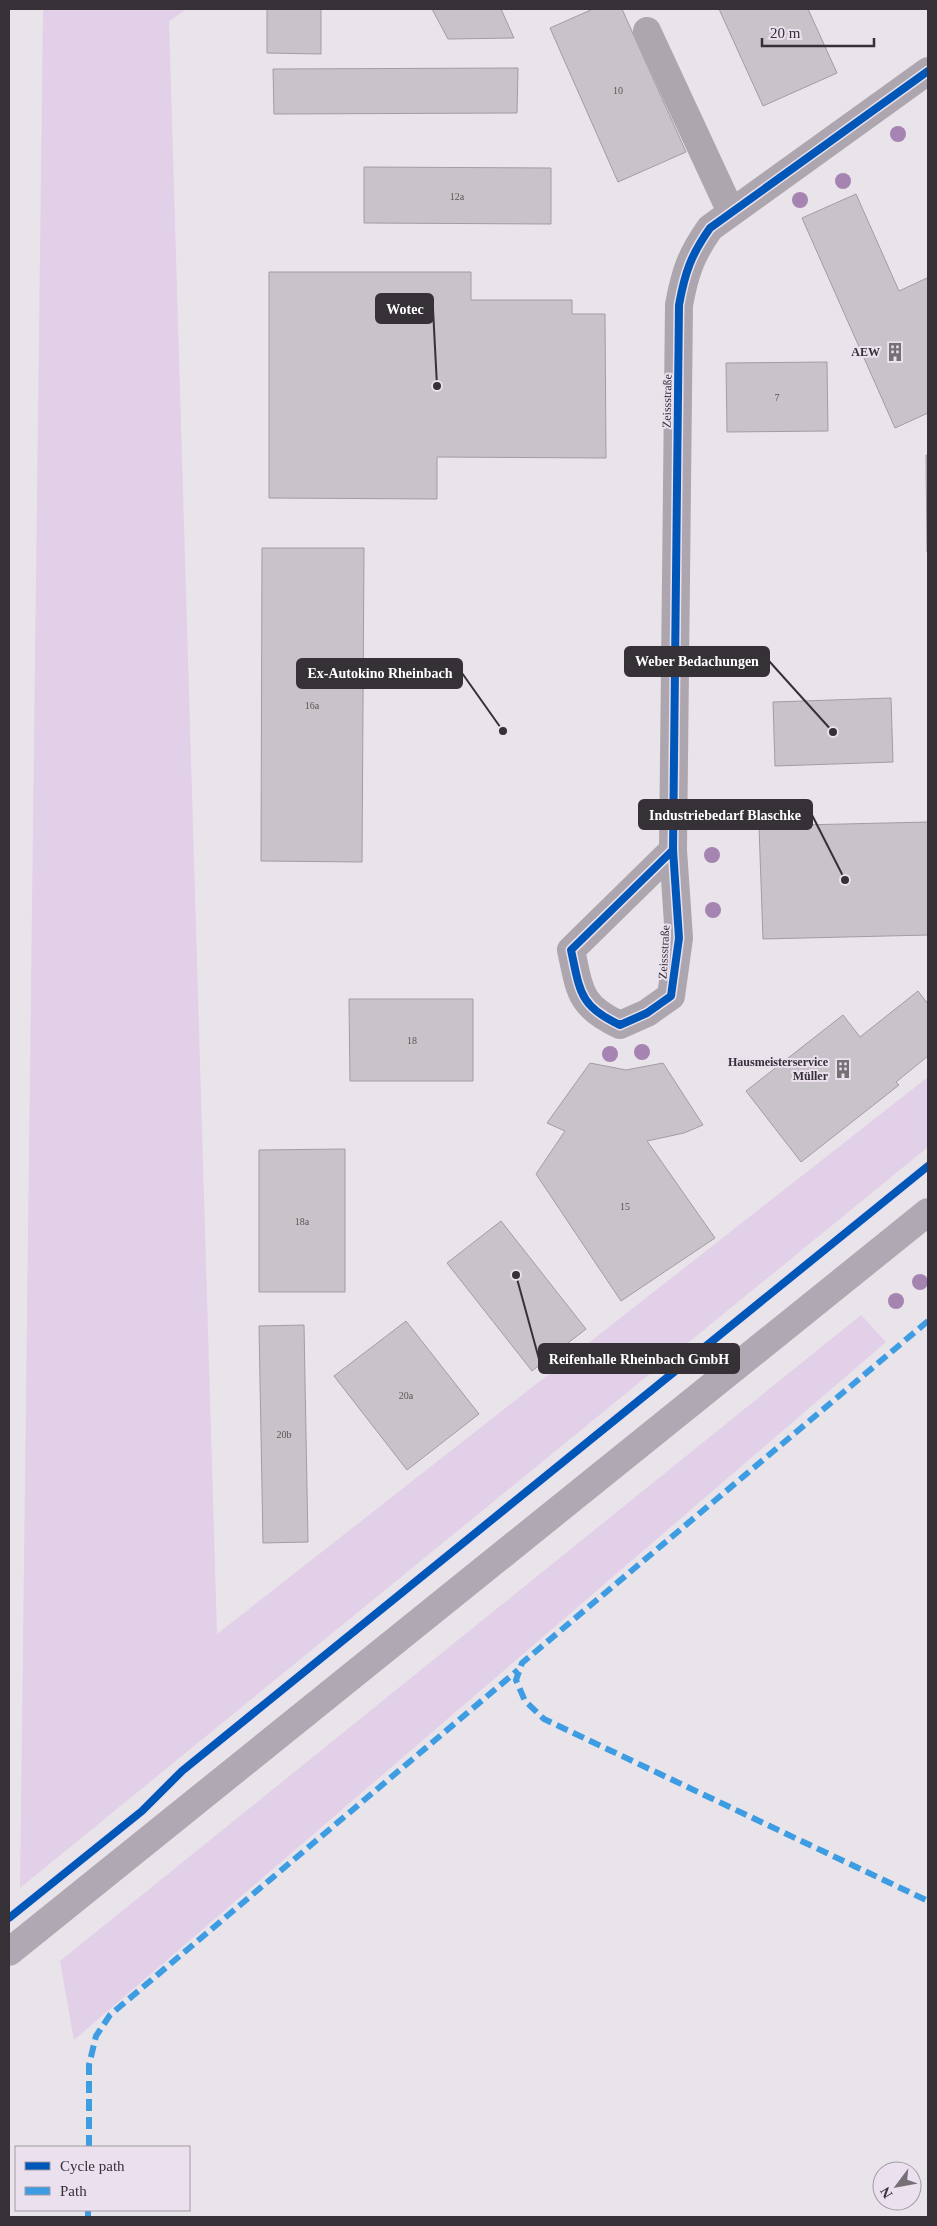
<svg xmlns="http://www.w3.org/2000/svg" width="937" height="2226" font-family="Georgia,serif">
<rect width="100%" height="100%" fill="#e9e4ea"/>
<g fill="#e2cfe8">
<polygon points="43,9 187,9 169,21 217,1634 928,1077 928,1147 20,1888"/>
<polygon points="861,1315 886,1342 74,2040 60,1961"/>
</g>
<g fill="#c7c3c8" stroke="#a19da2">
<polygon points="267,9 321,9 321,54 267,53"/>
<polygon points="432,9 501,9 514,38 448,39"/>
<polygon points="593,9 622,9 686,152 618,182 550,28"/>
<polygon points="719,9 808,9 837,73 763,106"/>
<polygon points="518,68 517,113 274,114 273,69"/>
<polygon points="364,167 551,168 551,224 364,223"/>
<polygon points="856,194 899,291 927,278 928,282 928,413 895,428 802,218"/>
<polygon points="269,272 471,272 471,300 572,300 572,314 605,314 606,458 437,457 437,499 269,498"/>
<polygon points="827,362 828,431 727,432 726,363"/>
<polygon points="926,455 928,455 928,552 927,552"/>
<polygon points="262,548 364,548 362,862 261,861"/>
<polygon points="891,698 893,762 775,766 773,702"/>
<polygon points="928,822 928,935 763,939 759,826"/>
<polygon points="918,991 928,1004 928,1056 896,1082 899,1085 801,1162 746,1091 843,1015 860,1037"/>
<polygon points="349,999 473,999 473,1081 350,1081"/>
<polygon points="590,1063 626,1070 663,1063 703,1125 684,1133 647,1141 715,1238 621,1301 536,1174 565,1131 547,1123"/>
<polygon points="345,1149 345,1292 259,1292 259,1150"/>
<polygon points="501,1221 586,1329 532,1371 447,1263"/>
<polygon points="406,1321 479,1414 407,1470 334,1376"/>
<polygon points="304,1325 308,1542 263,1543 259,1326"/>
</g>
<g fill="none" stroke-linecap="round" stroke-linejoin="round">
<g stroke="#ada6af" stroke-width="28">
<polyline points="647,31 731,212"/>
<path d="M673,850L571,950C580,991 579,1006 620,1025L647,1013L671,996L679,938L673,850L679,305C685,272 691,255 710,228L928,71"/>
</g>
<polyline stroke="#b0a8b3" stroke-width="28" points="9,1952 928,1212"/>
<g stroke="#3e9de2" stroke-width="6" stroke-dasharray="12 6" stroke-linecap="butt">
<polyline points="928,1321 522,1663 516,1680 525,1701 544,1719 928,1901"/>
<polyline points="89,2147 89,2065 96,2036 110,2015 518,1670"/>
<polyline points="88,2217 88,2210"/>
</g>
<g stroke="#eae0ee" stroke-width="11">
<g id="cycleway">
<path d="M673,850L571,950C580,991 579,1006 620,1025L647,1013L671,996L679,938L673,850L679,305C685,272 691,255 710,228L928,71"/>
<polyline points="9,1918 142,1811 182,1771 928,1166"/>
</g>
</g>
<use href="#cycleway" stroke="#0057b8" stroke-width="8"/>
</g>
<g fill="#a684b1">
<circle cx="898" cy="134" r="8"/>
<circle cx="843" cy="181" r="8"/>
<circle cx="800" cy="200" r="8"/>
<circle cx="712" cy="855" r="8"/>
<circle cx="713" cy="910" r="8"/>
<circle cx="642" cy="1052" r="8"/>
<circle cx="610" cy="1054" r="8"/>
<circle cx="920" cy="1282" r="8"/>
<circle cx="896" cy="1301" r="8"/>
</g>
<defs>
<g id="building-bare" transform="scale(1.5)"><path d="M-4-6H4V6H1V3H-1V6H-4ZM-2.5-4.3h1.7v1.8h-1.7ZM.8-4.3h1.7v1.8H.8ZM-2.5-1h1.7V.8h-1.7ZM.8-1h1.7V.8H.8Z" fill="#747075" stroke="#eae0ee" stroke-width="2.5" paint-order="stroke"/></g>
</defs>
<g fill-rule="evenodd">
<use href="#building-bare" x="895" y="352"/>
<use href="#building-bare" x="843" y="1069"/>
</g>
<g text-anchor="middle" stroke-width="4" stroke-linejoin="round" paint-order="stroke">
<g font-size="10" fill="#5a565a">
<text x="618" y="94">10</text>
<text x="457" y="200">12a</text>
<text x="777" y="401">7</text>
<text x="312" y="709">16a</text>
<text x="412" y="1044">18</text>
<text x="625" y="1210">15</text>
<text x="302" y="1225">18a</text>
<text x="406" y="1399">20a</text>
<text x="284" y="1438">20b</text>
</g>
<g font-size="12" font-weight="bold" fill="#353136" stroke="#eae0ee" text-anchor="end">
<text x="880" y="356">AEW</text>
<text x="828" y="1066">Hausmeisterservice<tspan x="828" dy="14">Müller</tspan></text>
</g>
<g font-size="12" fill="#353136" stroke="#eae0ee">
<text transform="translate(667 401) rotate(-89)" y="4">Zeissstraße</text>
<text transform="translate(664 952) rotate(-87)" y="4">Zeissstraße</text>
</g>
</g>
<path fill="none" stroke="#353136" stroke-width="2" d="M437 386L433 309M833 732L769 661M503 731L462 673M845 880L812 815M516 1275L539 1359"/>
<g fill="#353136" stroke="#eae0ee" stroke-width="2">
<circle cx="437" cy="386" r="5"/>
<circle cx="833" cy="732" r="5"/>
<circle cx="503" cy="731" r="5"/>
<circle cx="845" cy="880" r="5"/>
<circle cx="516" cy="1275" r="5"/>
</g>
<g fill="#353136" stroke="#353136" stroke-width="2">
<rect x="376" y="294" width="57" height="29" rx="5"/>
<rect x="625" y="647" width="144" height="29" rx="5"/>
<rect x="297" y="659" width="165" height="29" rx="5"/>
<rect x="639" y="800" width="173" height="29" rx="5"/>
<rect x="539" y="1344" width="200" height="29" rx="5"/>
</g>
<g font-size="14" text-anchor="middle" font-weight="bold" fill="#fff">
<text x="405" y="314">Wotec</text>
<text x="697" y="666">Weber Bedachungen</text>
<text x="380" y="678">Ex-Autokino Rheinbach</text>
<text x="725" y="820">Industriebedarf Blaschke</text>
<text x="639" y="1364">Reifenhalle Rheinbach GmbH</text>
</g>
<rect width="937" height="2226" fill="none" stroke="#353136" stroke-width="20"/>
<rect x="15" y="2146" width="175" height="65" fill="#eae0ee" stroke="#a29aa4"/>
<rect x="25" y="2162" width="25" height="8" fill="#0057b8" stroke="#a29aa4"/>
<text x="60" y="2171" font-size="15" fill="#353136">Cycle path</text>
<rect x="25" y="2187" width="25" height="8" fill="#3e9de2" stroke="#a29aa4"/>
<text x="60" y="2196" font-size="15" fill="#353136">Path</text>
<g transform="translate(897 2186) rotate(238)"><circle r="24" fill="#eae0ee" stroke="#a29aa4"/>
<path d="M0-4L9 19L0 12L-9 19Z" fill="#747075"/>
<text y="-8" font-size="14" font-weight="bold" text-anchor="middle" fill="#353136">N</text>
</g>
<path d="M762 38v8h112v-8" fill="none" stroke="#353136" stroke-width="2.5"/>
<text x="770" y="38" font-size="15" fill="#353136" stroke="#eae0ee" stroke-width="4" paint-order="stroke">20 m</text>
</svg>
